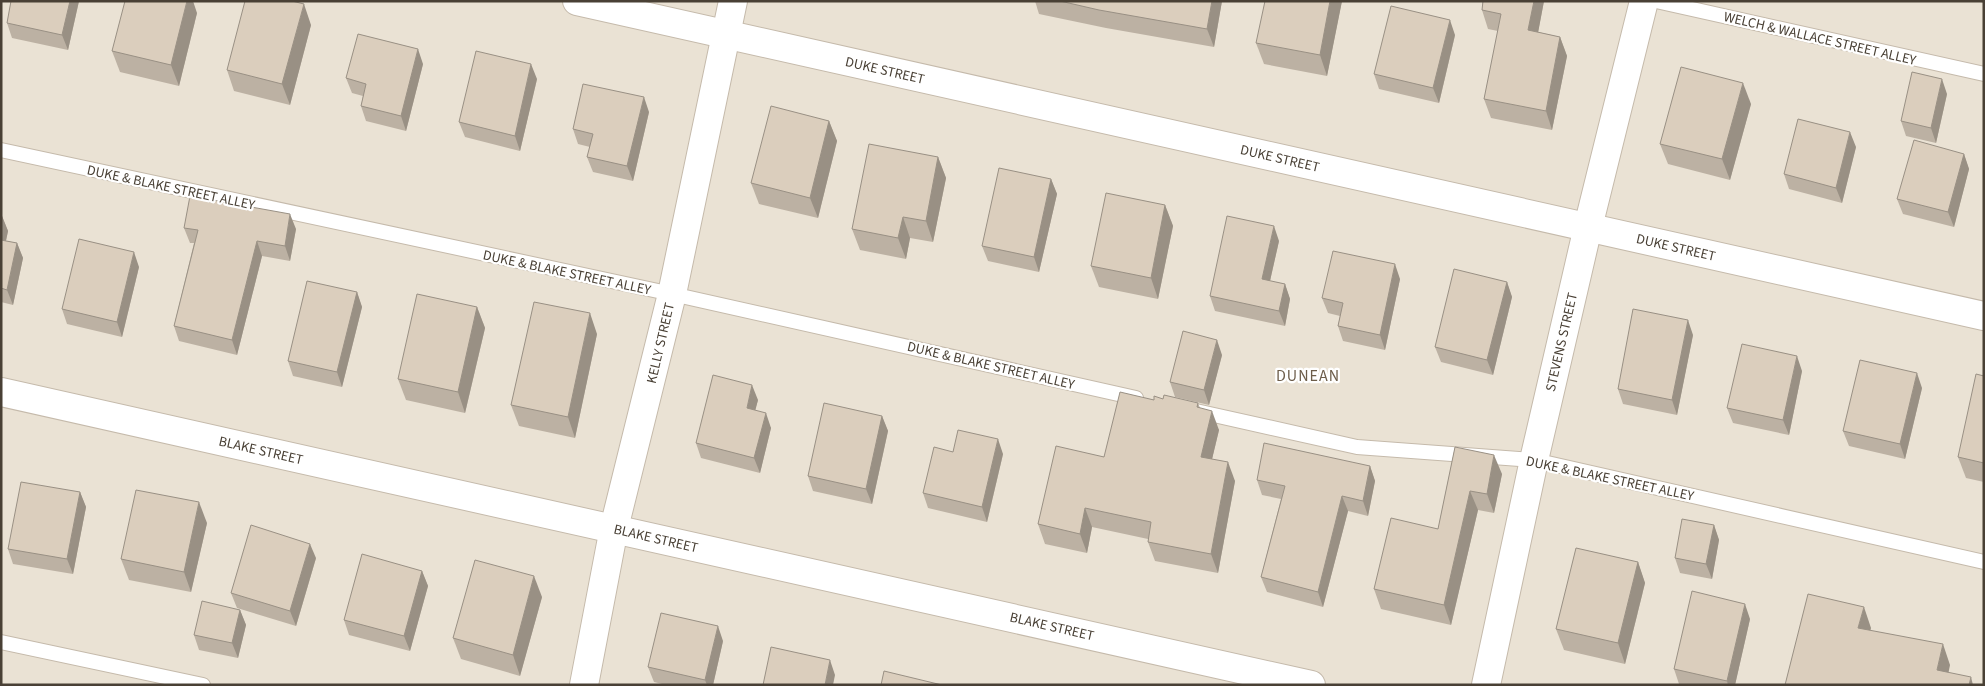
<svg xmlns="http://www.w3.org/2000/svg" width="1985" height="686" font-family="'Source Sans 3',sans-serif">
<rect width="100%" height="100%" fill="#f5f0e6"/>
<rect fill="#eae2d4" x="1" y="1" width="1983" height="684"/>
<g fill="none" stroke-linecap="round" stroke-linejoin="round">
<g stroke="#c5baab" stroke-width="16">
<g id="service">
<polyline points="1656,1 1984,74"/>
<polyline points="1,150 672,294 1136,398"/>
<polyline points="1196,411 1357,447 1534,460 1984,562"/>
<polyline points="1,642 203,685"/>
</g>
</g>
<g stroke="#c5baab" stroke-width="30">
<g id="minor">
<polyline points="577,1 1984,316"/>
<polyline points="1,392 1311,685"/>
<polyline points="584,685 614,528 672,294 733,1"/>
</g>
</g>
<g stroke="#c5baab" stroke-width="30">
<polyline id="tertiary" points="1486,685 1534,460 1588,227 1644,1"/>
</g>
<use href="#service" stroke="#fff" stroke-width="14"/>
<use href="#minor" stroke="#fff" stroke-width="28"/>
<use href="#tertiary" stroke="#fff" stroke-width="28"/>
</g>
<g fill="#bcb1a3">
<polygon points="79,1 68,50 12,38 7,23"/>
<polygon points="1035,1 1222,1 1214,47 1106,28 1039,14"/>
<polygon points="1342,1 1327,76 1264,64 1256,43"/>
<polygon points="1483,1 1544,1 1538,32 1560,37 1567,56 1552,130 1491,118 1484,99 1498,31 1488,29 1482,10"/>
<polygon points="1976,1 1984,1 1984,3"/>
<polygon points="197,13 179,86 120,72 112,51"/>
<polygon points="311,25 290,105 234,91 227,70"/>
<polygon points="1455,35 1439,103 1379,89 1374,74"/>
<polygon points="423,64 406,131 366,121 361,106 363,96 352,93 346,78"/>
<polygon points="537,79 520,151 465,137 459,122"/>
<polygon points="1947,94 1936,143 1906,136 1901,121"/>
<polygon points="1751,104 1730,180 1668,164 1660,144"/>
<polygon points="649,112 633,181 593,172 587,157 590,147 578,144 573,129"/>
<polygon points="829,121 837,141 818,218 759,204 751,183"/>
<polygon points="1856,147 1842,203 1789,189 1784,174"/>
<polygon points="1964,154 1969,169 1954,227 1903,214 1897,199"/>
<polygon points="938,157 946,178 933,242 910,238 906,259 860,250 852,229"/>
<polygon points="1051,179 1057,194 1039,272 988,261 982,246"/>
<polygon points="1165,205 1173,226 1158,299 1099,287 1091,266"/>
<polygon points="1,216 2,216 8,231 6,241 17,243 23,258 13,305 1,302"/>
<polygon points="184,228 296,229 290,261 262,256 237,355 179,341 174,326 194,243 190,243"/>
<polygon points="1279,241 1270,281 1285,284 1290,299 1285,326 1215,311 1210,296"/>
<polygon points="139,267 122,337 67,324 62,309"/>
<polygon points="1400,279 1385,350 1343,341 1338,326 1340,316 1328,313 1322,298"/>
<polygon points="1507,282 1512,297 1493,375 1441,362 1435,347"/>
<polygon points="357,292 362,307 342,387 293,376 288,361"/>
<polygon points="477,307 485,328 465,413 406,400 398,379"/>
<polygon points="597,334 575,438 519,426 511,405"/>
<polygon points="1693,335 1677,415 1623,404 1618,389"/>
<polygon points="1222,355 1209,405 1175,397 1170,382"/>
<polygon points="1802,371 1789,435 1733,423 1727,408"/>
<polygon points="1984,376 1984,482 1966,478 1958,457"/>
<polygon points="1922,388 1905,459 1849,446 1843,431"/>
<polygon points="1163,399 1198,403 1200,408 1219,430 1212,459 1235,481 1218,573 1155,561 1148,542 1148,539 1092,527 1087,553 1045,544 1038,524 1104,457 1154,400"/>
<polygon points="758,400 755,410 771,428 760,473 701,458 696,443"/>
<polygon points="882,416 888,431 872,504 813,491 808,476"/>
<polygon points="1455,447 1502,474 1494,513 1478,510 1451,625 1381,609 1374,589 1438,529"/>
<polygon points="953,452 1003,454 987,522 928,508 923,493"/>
<polygon points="1370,466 1375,481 1368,516 1348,511 1323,607 1267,592 1261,577 1281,499 1262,495 1257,480"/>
<polygon points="80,492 86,507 73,574 13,564 8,549"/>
<polygon points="207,523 191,592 129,580 121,559"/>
<polygon points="1714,525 1719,540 1712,579 1680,573 1675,558"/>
<polygon points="316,558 296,626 237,608 231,593"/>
<polygon points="1638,562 1645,583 1625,664 1564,650 1556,629"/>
<polygon points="422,571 428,586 410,651 349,635 344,620"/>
<polygon points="542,597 520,676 461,659 453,638"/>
<polygon points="240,610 246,625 238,658 199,650 194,635"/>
<polygon points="1750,619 1735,685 1683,685 1679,684 1674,669"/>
<polygon points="723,641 713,685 666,685 654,682 648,667"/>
</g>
<g fill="#999084">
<polygon points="70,1 79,1 68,50 62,35"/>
<polygon points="187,1 193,1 197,13 179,86 171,65"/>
<polygon points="1212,1 1222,1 1214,47 1207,29"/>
<polygon points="1330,1 1342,1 1327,76 1320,55"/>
<polygon points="1534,1 1544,1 1535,49 1528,30"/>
<polygon points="304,4 311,25 290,105 282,84"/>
<polygon points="1450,20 1455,35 1439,103 1433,88"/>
<polygon points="1560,37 1567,56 1552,130 1546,111"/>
<polygon points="418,49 423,64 406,131 401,116"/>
<polygon points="531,64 537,79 520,151 515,136"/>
<polygon points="1942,79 1947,94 1936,143 1931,128"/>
<polygon points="1743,83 1751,104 1730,180 1722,159"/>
<polygon points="644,97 649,112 633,181 627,166"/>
<polygon points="829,121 837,141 818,218 810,198"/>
<polygon points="1850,132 1856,147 1842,203 1836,188"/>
<polygon points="1964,154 1969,169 1954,227 1948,212"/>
<polygon points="938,157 946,178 933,242 926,221"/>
<polygon points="1051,179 1057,194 1039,272 1034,257"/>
<polygon points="1165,205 1173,226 1158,299 1151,278"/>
<polygon points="290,214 296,229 290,261 285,246"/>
<polygon points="2,216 8,231 3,254 1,251 1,221"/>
<polygon points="903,217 910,238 906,259 898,238"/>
<polygon points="1274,226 1279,241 1267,294 1262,279"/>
<polygon points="257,241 262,256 237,355 232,340"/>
<polygon points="17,243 23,258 13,305 7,290"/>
<polygon points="134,252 139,267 122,337 117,322"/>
<polygon points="1395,264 1400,279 1385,350 1380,335"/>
<polygon points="1507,282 1512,297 1493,375 1487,360"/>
<polygon points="1285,284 1290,299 1285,326 1279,311"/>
<polygon points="357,292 362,307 342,387 337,372"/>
<polygon points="477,307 485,328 465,413 458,392"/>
<polygon points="590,313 597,334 575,438 568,417"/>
<polygon points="1688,320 1693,335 1677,415 1672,400"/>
<polygon points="1217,340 1222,355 1209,405 1204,390"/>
<polygon points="1797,356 1802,371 1789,435 1783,420"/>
<polygon points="1917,373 1922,388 1905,459 1900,444"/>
<polygon points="752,385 758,400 752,423 747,408"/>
<polygon points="1212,411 1219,430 1208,476 1201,457"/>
<polygon points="766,413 771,428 760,473 754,458"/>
<polygon points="882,416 888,431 872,504 866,489"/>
<polygon points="998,439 1003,454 987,522 982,507"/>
<polygon points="1494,455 1502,474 1494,513 1487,494"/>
<polygon points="1228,462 1235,481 1218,573 1211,554"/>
<polygon points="1370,466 1375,481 1368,516 1363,501"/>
<polygon points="1470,491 1478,510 1451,625 1444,605"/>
<polygon points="80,492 86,507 73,574 67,559"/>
<polygon points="1342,496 1348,511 1323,607 1318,592"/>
<polygon points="199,502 207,523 191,592 184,572"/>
<polygon points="1085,508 1092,527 1087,553 1080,534"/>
<polygon points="1714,525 1719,540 1712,579 1706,564"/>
<polygon points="310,544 316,558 296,626 290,611"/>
<polygon points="1638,562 1645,583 1625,664 1618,643"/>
<polygon points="422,571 428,586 410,651 404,636"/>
<polygon points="534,576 542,597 520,676 513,655"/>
<polygon points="1745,604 1750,619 1735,685 1728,685 1727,681"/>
<polygon points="1864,607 1871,628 1866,648 1858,628"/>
<polygon points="240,610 246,625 238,658 232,643"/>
<polygon points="718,626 723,641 713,685 707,685 705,680"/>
<polygon points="1943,644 1950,665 1946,685 1937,670"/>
<polygon points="830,660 835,675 833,685 825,685"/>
<polygon points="1971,677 1973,685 1969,685"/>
</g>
<g fill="#dbcebd" stroke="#999084">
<polygon points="11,1 70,1 62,35 7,23"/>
<polygon points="125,1 187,1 171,65 112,51"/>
<polygon points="245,1 292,1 304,4 282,84 227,70"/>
<polygon points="1060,1 1212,1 1207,29 1099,10"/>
<polygon points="1265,1 1330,1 1320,55 1256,43"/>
<polygon points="1483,1 1534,1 1528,30 1560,37 1546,111 1484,99 1501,14 1482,10"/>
<polygon points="1391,6 1450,20 1433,88 1374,74"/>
<polygon points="358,34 418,49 401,116 361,106 366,84 346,78"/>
<polygon points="476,51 531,64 515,136 459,122"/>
<polygon points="1681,67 1743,83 1722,159 1660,144"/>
<polygon points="1912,72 1942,79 1931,128 1901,121"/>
<polygon points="583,84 644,97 627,166 587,157 593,134 573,129"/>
<polygon points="771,106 829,121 810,198 751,183"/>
<polygon points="1798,119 1850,132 1836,188 1784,174"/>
<polygon points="1914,140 1964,154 1948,212 1897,199"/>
<polygon points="869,144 938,157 926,221 903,217 898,238 852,229"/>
<polygon points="999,168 1051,179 1034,257 982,246"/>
<polygon points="1106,193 1165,205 1151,278 1091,266"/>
<polygon points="190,196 290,214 285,246 257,241 232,340 174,326 198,230 184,228"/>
<polygon points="1227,216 1274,226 1262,279 1285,284 1279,311 1210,296"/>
<polygon points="79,239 134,252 117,322 62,309"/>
<polygon points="1,240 17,243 7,290 1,288"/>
<polygon points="1333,251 1395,264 1380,335 1338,326 1343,303 1322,298"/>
<polygon points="1454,269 1507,282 1487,360 1435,347"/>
<polygon points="307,281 357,292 337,372 288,361"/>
<polygon points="417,294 477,307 458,392 398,379"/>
<polygon points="534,302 590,313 568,417 511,405"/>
<polygon points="1633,309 1688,320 1672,400 1618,389"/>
<polygon points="1183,331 1217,340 1204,390 1170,382"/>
<polygon points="1742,344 1797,356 1783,420 1727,408"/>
<polygon points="1860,360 1917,373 1900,444 1843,431"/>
<polygon points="1976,374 1984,376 1984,463 1958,457"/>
<polygon points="713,375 752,385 747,408 766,413 754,458 696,443"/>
<polygon points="1120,392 1154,400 1154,396 1163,399 1164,395 1198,403 1197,407 1212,411 1201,457 1228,462 1211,554 1148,542 1151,522 1085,508 1080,534 1038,524 1056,446 1104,457"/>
<polygon points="824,403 882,416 866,489 808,476"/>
<polygon points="958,430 998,439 982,507 923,493 934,447 953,452"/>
<polygon points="1264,443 1370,466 1363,501 1342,496 1318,592 1261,577 1285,486 1257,480"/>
<polygon points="1455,447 1494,455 1487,494 1470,491 1444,605 1374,589 1391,518 1438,529"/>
<polygon points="21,482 80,492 67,559 8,549"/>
<polygon points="136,490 199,502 184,572 121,559"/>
<polygon points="1682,519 1714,525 1706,564 1675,558"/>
<polygon points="251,525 310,544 290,611 231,593"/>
<polygon points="1576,548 1638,562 1618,643 1556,629"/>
<polygon points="362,554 422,571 404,636 344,620"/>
<polygon points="475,560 534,576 513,655 453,638"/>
<polygon points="1692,591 1745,604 1727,681 1674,669"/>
<polygon points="1808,594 1864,607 1858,628 1943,644 1937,670 1971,677 1969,685 1785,685"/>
<polygon points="202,601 240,610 232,643 194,635"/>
<polygon points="661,613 718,626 705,680 648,667"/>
<polygon points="771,647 830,660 825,685 763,685"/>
<polygon points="884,671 942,685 881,685"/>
</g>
<g text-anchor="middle" stroke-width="4.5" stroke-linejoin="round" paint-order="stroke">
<g font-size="14" fill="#494035" stroke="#fff">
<text transform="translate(1820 38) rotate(13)" y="5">WELCH &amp; WALLACE STREET ALLEY</text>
<text transform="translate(885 70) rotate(13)" y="5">DUKE STREET</text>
<text transform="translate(1280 158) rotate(13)" y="5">DUKE STREET</text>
<text transform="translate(171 187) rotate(12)" y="5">DUKE &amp; BLAKE STREET ALLEY</text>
<text transform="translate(1676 247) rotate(13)" y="5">DUKE STREET</text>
<text transform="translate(567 272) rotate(12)" y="5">DUKE &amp; BLAKE STREET ALLEY</text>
<text transform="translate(1561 342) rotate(-77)" y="5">STEVENS STREET</text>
<text transform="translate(660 343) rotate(-77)" y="5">KELLY STREET</text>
<text transform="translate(991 365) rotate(13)" y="5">DUKE &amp; BLAKE STREET ALLEY</text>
<text transform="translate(261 450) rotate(13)" y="5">BLAKE STREET</text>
<text transform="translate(1610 478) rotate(12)" y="5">DUKE &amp; BLAKE STREET ALLEY</text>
<text transform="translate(656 538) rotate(13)" y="5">BLAKE STREET</text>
<text transform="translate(1052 626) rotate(13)" y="5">BLAKE STREET</text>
</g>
<g font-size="16" letter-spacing="1" fill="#6d5d4a" stroke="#fff">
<text x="1308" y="381">DUNEAN</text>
</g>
</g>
<rect width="1985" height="686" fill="none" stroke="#494035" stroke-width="5"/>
</svg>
